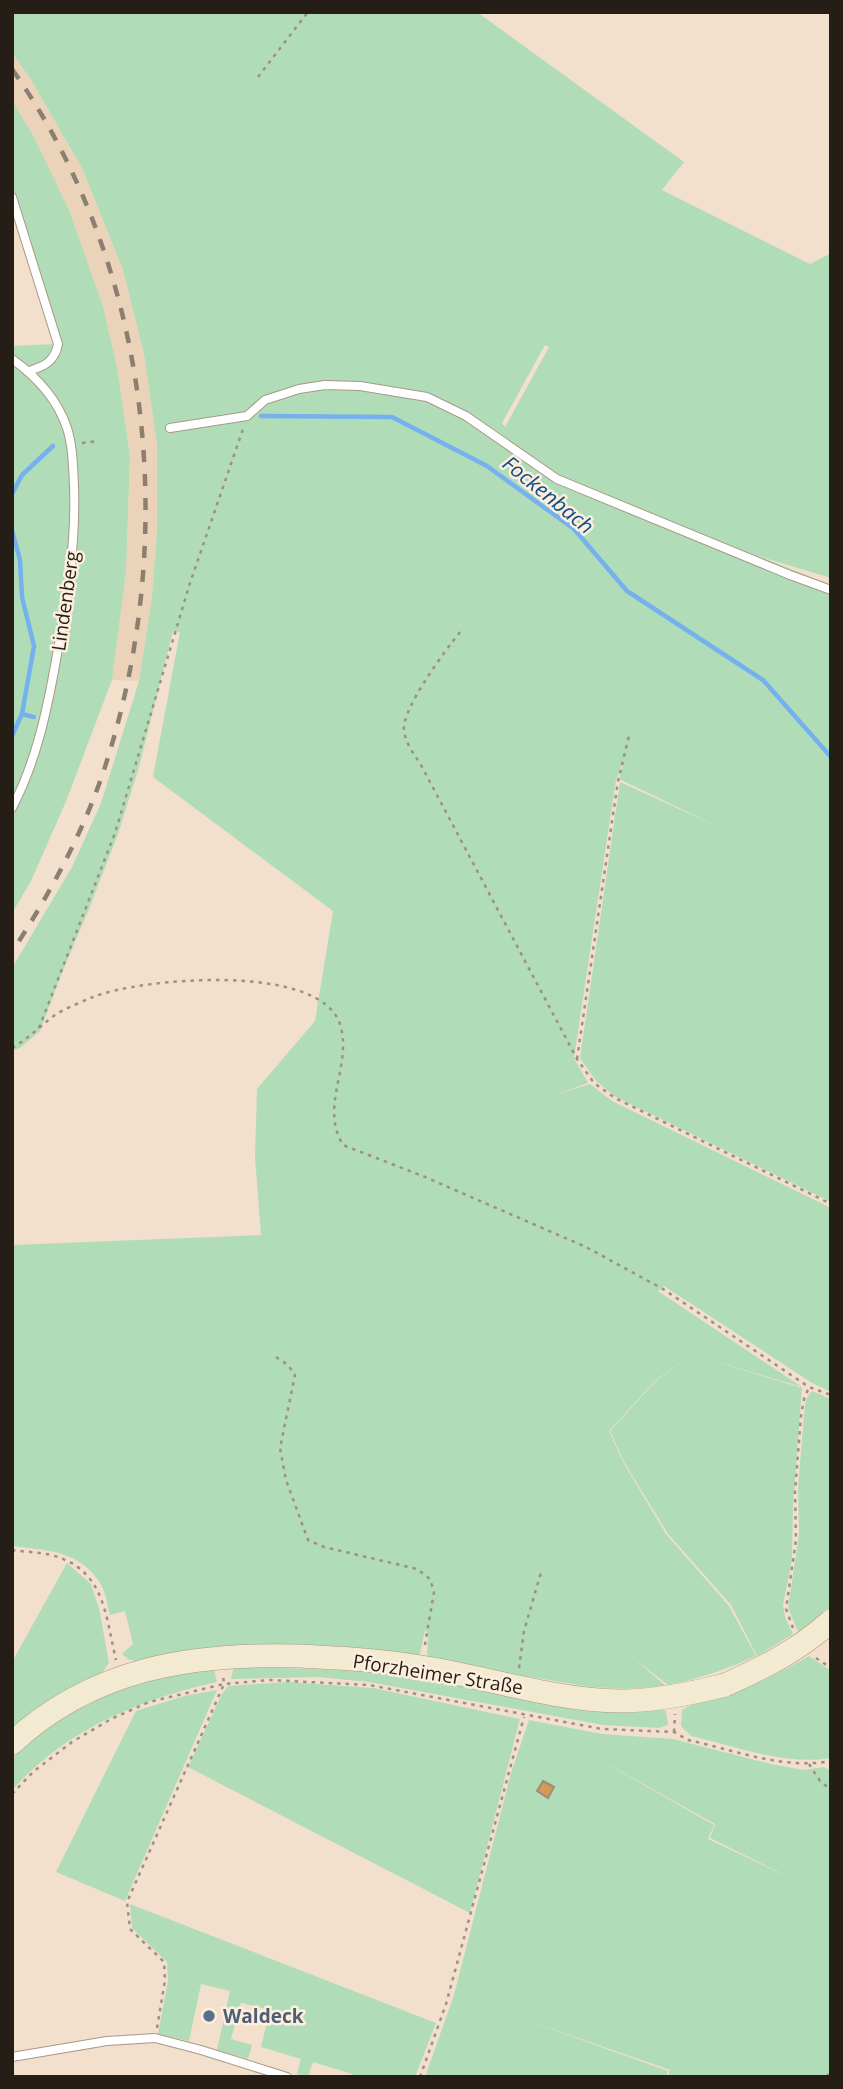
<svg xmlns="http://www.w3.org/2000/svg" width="843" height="2089" font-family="'Open Sans',sans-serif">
<rect width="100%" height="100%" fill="#f2e0cc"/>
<polygon fill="#ebd3ba" points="12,53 30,78 82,168 123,270 144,354 157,444 157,530 152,597 139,681 112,680 126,572 130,455 117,367 103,306 69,210 34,137 12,100"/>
<g fill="#b1dcb8" fill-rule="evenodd">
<path d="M12,12H477L684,162L662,190L810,264L831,253V578L758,556L831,585V1202L616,1097L596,1081L580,1058L620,782L719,827L619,779L625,757L616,780L574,1058L588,1083L555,1095L590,1084L612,1101L831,1208V1392L812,1383L664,1286L658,1291L802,1387L703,1358L802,1388L793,1506L792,1560L783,1605L785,1617L793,1634L757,1656L731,1605L668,1534L624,1462L610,1431L657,1380L691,1355L656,1380L609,1431L623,1462L666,1534L729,1606L756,1656C727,1669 699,1679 668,1685L632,1657L666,1686L627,1689L591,1687L427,1660L428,1633L425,1630L419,1658L190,1653L135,1661L128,1659L122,1654L133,1644L125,1611L110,1615C107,1605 106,1592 100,1583C80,1551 47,1550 12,1546V1245L261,1235L255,1157L257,1089L315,1021L333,911L153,777L180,632L173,631L139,767L118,834L89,909L61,975L40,1031L20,1048L12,1051V968L72,867L101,803L139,681L152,597L157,530V444L144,354L123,270L82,168L30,78L12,53ZM545,345L549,347L505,427L502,423Z"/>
<polygon points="12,100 34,137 69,210 103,306 117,367 130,455 126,572 112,680 67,799 31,881 12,913 12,346 57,344 12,197"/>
<polygon points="812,1391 831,1399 831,1608 798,1632 788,1608 799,1534 798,1488 804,1415 806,1399"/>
<polygon points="67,1563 91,1584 99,1608 109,1663 101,1674 66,1690 12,1729 12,1662"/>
<path d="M809,1656L831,1671V1758C785,1766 735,1746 691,1736L681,1726L682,1710C695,1702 709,1701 724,1696C754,1687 782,1671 809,1656Z"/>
<polygon points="234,1666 391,1672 658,1709 666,1711 668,1725 659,1728 603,1725 369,1682 318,1677 231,1679"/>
<path d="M214,1669L217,1682C138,1700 67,1729 12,1790V1759C61,1703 142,1678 214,1669Z"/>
<polygon points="287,1682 373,1688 520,1719 470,1913 188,1767 222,1694 228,1686"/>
<polygon points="217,1690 125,1901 56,1872 136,1711 184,1696"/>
<path d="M529,1720L602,1734L673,1739L771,1764L803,1770L824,1767L831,1771V2077H668L670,2070L520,2018L668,2071L666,2077H425L454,1995L511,1773ZM586,1752L715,1824L710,1838L801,1883L708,1839L714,1825Z"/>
<polygon points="130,1904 436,2023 415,2077 352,2077 352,2074 313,2062 308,2077 297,2074 301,2059 261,2047 270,2010 241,2003 231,2039 252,2045 248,2059 217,2050 230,1991 201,1984 189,2041 158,2034 168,1980 167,1962 132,1928"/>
</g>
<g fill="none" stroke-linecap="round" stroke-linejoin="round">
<g stroke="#75b0ef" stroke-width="4.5">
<polyline points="261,416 392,417 487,466 574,529 627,591 763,680 831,757"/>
<polyline points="12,494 22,475 53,446"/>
<polyline points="12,530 20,560 22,597 34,646 22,714 12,736"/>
<polyline points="22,714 34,717"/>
</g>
</g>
<polygon fill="#d59b56" stroke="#9c8c79" stroke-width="2" points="543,1781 554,1787 548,1798 537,1791"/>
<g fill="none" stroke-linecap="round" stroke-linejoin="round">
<g stroke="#a99885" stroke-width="10">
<g id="lane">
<path d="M12,197L58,344C55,361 45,366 29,371"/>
<path d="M12,359C37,377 57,398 67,428C73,447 73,467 74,486C76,545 67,603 56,660C47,711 36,762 12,808"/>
<polyline points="170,428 247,416 265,400 299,389 325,385 360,386 427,397 466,416 557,479 790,575 831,590"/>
<polyline points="12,2057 107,2041 155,2038 201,2050 287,2077"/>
</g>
</g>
<g stroke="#a99885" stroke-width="24">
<path id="secondary" d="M12,1743C93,1668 192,1653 299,1656C340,1658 380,1660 421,1667C487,1677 552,1700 620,1701C656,1701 690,1694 725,1685"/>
</g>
<g stroke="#9e9082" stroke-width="2.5" stroke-dasharray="3.5 5" stroke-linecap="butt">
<polyline points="258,77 308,12"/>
<polyline points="82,443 99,441"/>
<path d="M460,632C446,650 401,709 404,731C406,744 414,754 421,765L577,1059L594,1083L615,1098L831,1204"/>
<polyline points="39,1028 115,833 190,583 243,429"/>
<path d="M12,1048C28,1039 40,1026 55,1015C66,1008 81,1002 93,997C141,978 319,962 340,1024C353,1065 319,1106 343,1145L425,1177L586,1247L663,1289L809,1387L831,1395"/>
<polyline points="577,1059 618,781 629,736"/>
<polyline points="276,1357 288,1365 295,1375 280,1448 286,1480 308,1540 324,1547 417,1569 430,1579 434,1592 424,1650"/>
<path d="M12,1550C25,1552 39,1552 51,1555C105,1569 105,1614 116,1660"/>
<polyline points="793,1628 786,1609 796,1540 795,1491 801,1416 804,1399 809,1387"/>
<polyline points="816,1658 831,1668"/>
<polyline points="519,1668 524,1631 542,1569"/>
<polyline points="674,1732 675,1714"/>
<polyline points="809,1764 820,1781 831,1790"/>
<path d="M12,1794L33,1772L72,1742L111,1719L149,1702L224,1684L269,1680L369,1685L602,1729L674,1732L688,1740C734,1750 784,1770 831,1761"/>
<polyline points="157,2028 165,1980 164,1962 130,1929 127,1902 224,1684 223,1675"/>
<polyline points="420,2077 446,2004 524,1717"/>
<polyline points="827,2077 831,2065"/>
</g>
<use href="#lane" stroke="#fff" stroke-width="8"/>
<use href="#secondary" stroke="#f2ebd1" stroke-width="23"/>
<path stroke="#8b7f71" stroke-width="4.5" stroke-dasharray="12 12" stroke-linecap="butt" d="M12,69C154,270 180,542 103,773C81,837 49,895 12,952"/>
<g stroke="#a99885" stroke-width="24" stroke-linecap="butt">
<path id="secondary-bridge" d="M725,1685C763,1668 799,1650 831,1621"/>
</g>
<use href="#secondary-bridge" stroke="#f2ebd1" stroke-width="23"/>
</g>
<circle fill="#5c6f8a" stroke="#fdeedd" stroke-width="2.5" cx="209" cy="2016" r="7"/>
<g text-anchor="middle" stroke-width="5" stroke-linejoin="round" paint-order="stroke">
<g font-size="19" fill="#251e17" stroke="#fdeedd">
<text transform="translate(65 601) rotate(-82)" y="7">Lindenberg</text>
<text transform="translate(438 1674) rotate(9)" y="7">Pforzheimer Straße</text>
</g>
<g font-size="19" font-weight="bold" fill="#4e5e75" stroke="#fdeedd" text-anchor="start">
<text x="223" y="2023">Waldeck</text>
</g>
<g font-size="21" font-style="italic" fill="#0e4f88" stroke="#fdeedd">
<text transform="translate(548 495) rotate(39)" y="7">Fockenbach</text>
</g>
</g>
<rect width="843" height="2089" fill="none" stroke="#251e17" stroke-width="28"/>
</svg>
